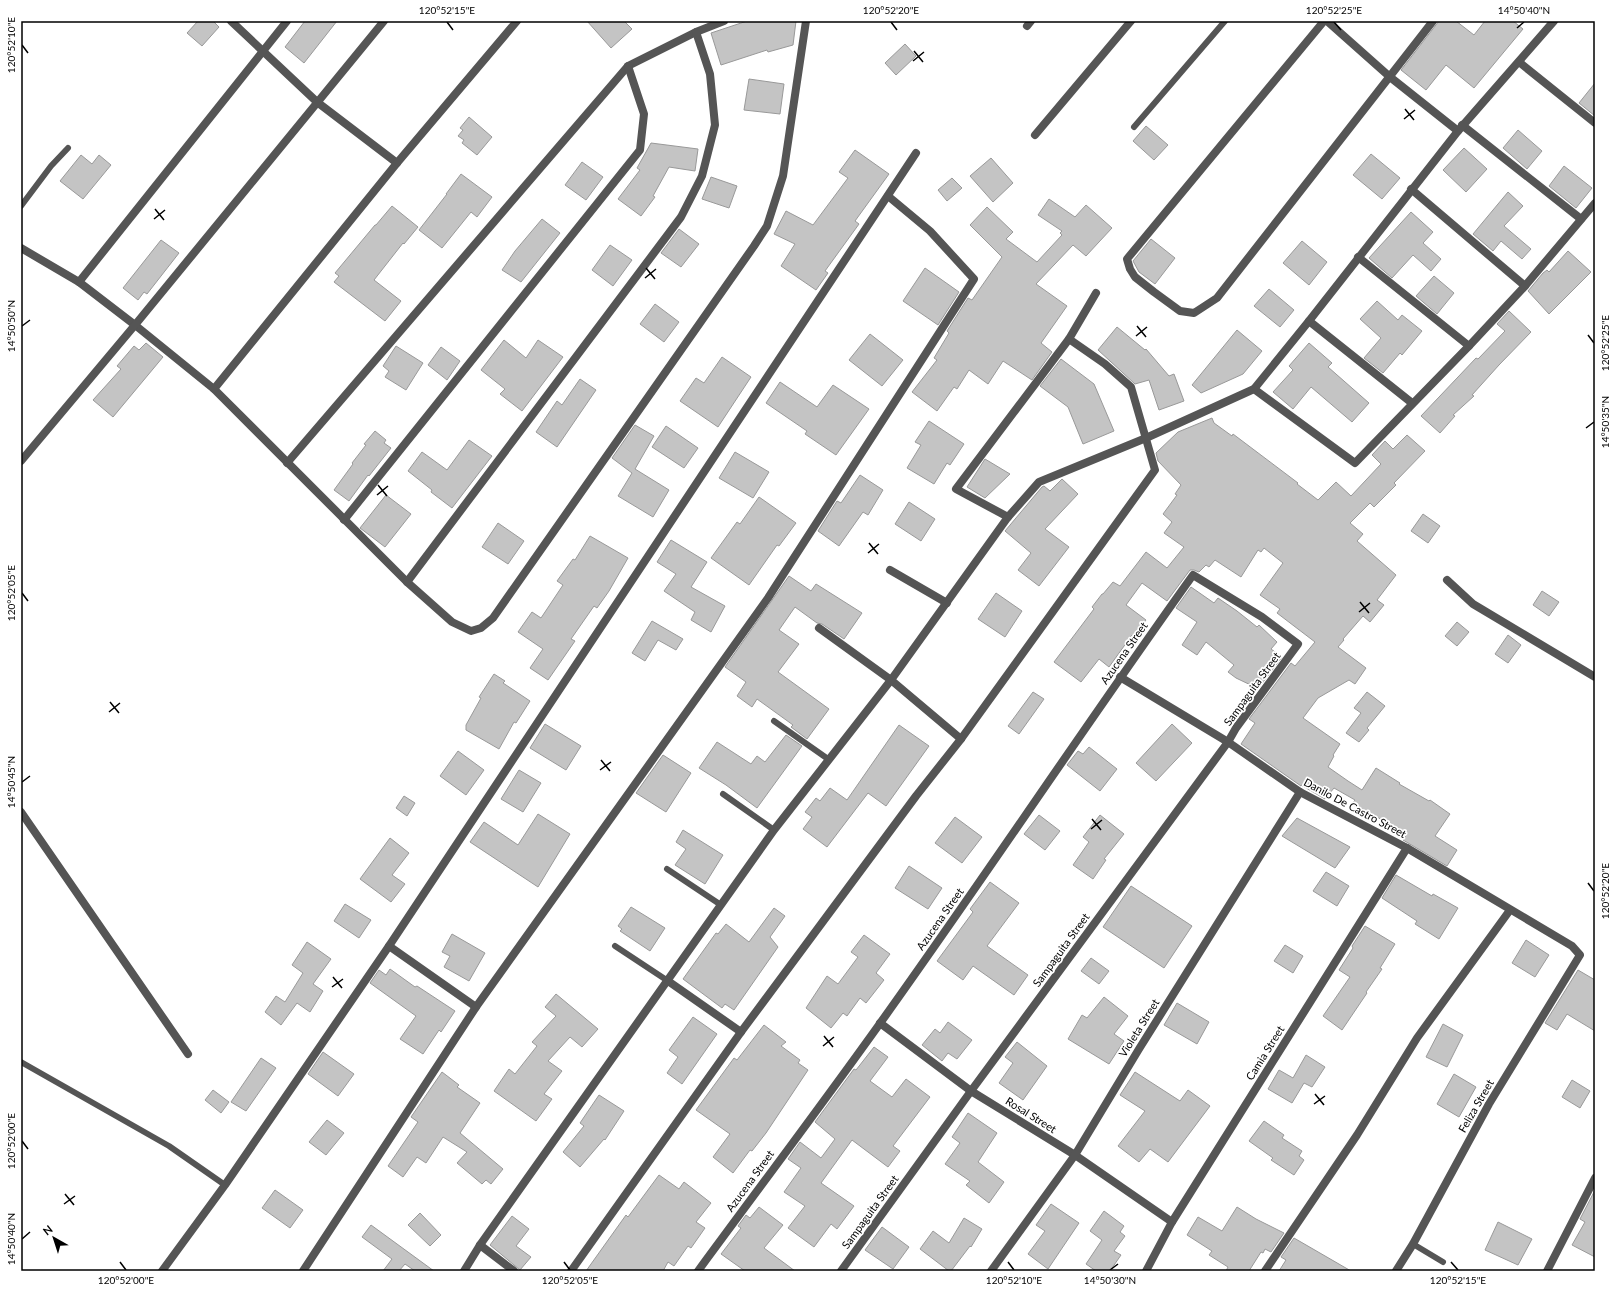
<svg xmlns="http://www.w3.org/2000/svg" width="1616" height="1292" font-family="Lato,sans-serif">
<rect width="100%" height="100%" fill="#fff"/>
<g fill="#c4c4c4" stroke="#999">
<polygon points="198,21 213,21 219,27 202,46 187,33"/>
<polygon points="305,21 337,21 304,63 285,47"/>
<polygon points="587,21 624,21 632,29 611,48"/>
<polygon points="747,21 796,21 793,45 768,52 767,50 721,65 711,33"/>
<polygon points="1439,21 1456,21 1474,35 1485,21 1513,21 1523,29 1474,88 1446,65 1426,90 1401,70"/>
<polygon points="905,44 916,56 896,75 885,63"/>
<polygon points="749,79 784,84 780,114 744,110"/>
<polygon points="1595,83 1595,116 1579,103"/>
<polygon points="469,117 492,137 477,155 462,143 464,140 458,136 463,130 460,128"/>
<polygon points="1146,126 1168,145 1154,160 1133,141"/>
<polygon points="1518,130 1542,151 1527,169 1503,148"/>
<polygon points="651,143 698,149 695,171 669,167 653,196 655,197 641,216 618,199 640,170 637,168"/>
<polygon points="1464,148 1487,169 1466,192 1443,170"/>
<polygon points="855,150 889,174 855,221 859,224 825,271 828,273 816,290 781,266 795,244 774,234 786,211 813,225 848,178 839,172"/>
<polygon points="1371,154 1400,178 1382,199 1353,175"/>
<polygon points="81,155 92,164 99,155 111,165 83,199 60,181"/>
<polygon points="991,158 1013,183 993,202 970,176"/>
<polygon points="582,162 603,177 586,200 565,185"/>
<polygon points="1564,166 1592,188 1576,208 1549,186"/>
<polygon points="461,174 492,197 477,217 471,212 442,248 419,230 447,194 446,194"/>
<polygon points="711,177 737,186 729,208 702,199"/>
<polygon points="952,178 962,188 947,201 938,190"/>
<polygon points="1508,192 1523,206 1504,226 1531,249 1522,259 1501,241 1493,251 1473,234"/>
<polygon points="1049,199 1075,217 1086,205 1112,228 1086,256 1073,245 1036,284 1067,306 1041,343 1052,352 1032,380 1003,361 988,384 969,370 957,389 954,387 937,411 912,392 937,360 934,358 949,333 947,331 968,298 972,300 1002,257 970,225 987,207 1013,232 1006,239 1037,262 1062,235 1060,233 1062,231 1038,215"/>
<polygon points="392,206 418,227 404,244 403,243 374,280 401,301 385,321 334,282 339,276 335,273 375,225 376,225"/>
<polygon points="1411,212 1433,232 1423,243 1441,259 1431,271 1413,255 1392,278 1369,258"/>
<polygon points="542,219 560,233 521,282 502,270 515,251"/>
<polygon points="679,229 699,244 681,267 661,253"/>
<polygon points="1151,239 1175,258 1155,284 1139,272 1133,261"/>
<polygon points="161,240 179,253 147,294 144,292 138,300 123,288"/>
<polygon points="1302,241 1327,262 1309,285 1283,263"/>
<polygon points="610,245 632,260 613,286 592,270"/>
<polygon points="1568,251 1591,272 1549,314 1528,291 1543,273 1547,270 1549,272"/>
<polygon points="925,268 959,292 938,325 903,301"/>
<polygon points="1434,276 1454,293 1437,314 1416,296"/>
<polygon points="1269,289 1294,310 1280,327 1254,306"/>
<polygon points="1377,301 1398,320 1402,315 1422,331 1402,355 1400,353 1383,373 1364,358 1381,338 1360,319"/>
<polygon points="655,304 679,322 664,342 640,324"/>
<polygon points="1509,311 1531,332 1499,365 1472,395 1474,396 1453,415 1455,416 1440,433 1421,416 1476,358 1478,359 1505,331 1497,324"/>
<polygon points="1117,327 1145,350 1146,349 1169,376 1174,374 1184,401 1159,410 1149,380 1135,384 1098,350"/>
<polygon points="1237,330 1262,351 1243,374 1201,393 1192,385"/>
<polygon points="870,334 903,360 882,386 849,360"/>
<polygon points="504,340 526,358 538,340 563,357 522,411 500,394 505,389 481,370"/>
<polygon points="146,343 163,357 113,417 93,400 121,369 117,366 134,346 139,350"/>
<polygon points="1309,343 1332,363 1328,367 1369,403 1352,422 1311,387 1293,409 1273,392 1293,370 1289,366"/>
<polygon points="396,346 423,363 406,390 385,377 389,371 383,366"/>
<polygon points="441,347 460,361 447,380 428,365"/>
<polygon points="722,357 751,377 718,427 680,401 696,378 704,383"/>
<polygon points="1061,359 1094,384 1114,431 1083,444 1068,407 1040,386"/>
<polygon points="580,379 596,390 557,447 536,432 557,401 562,405"/>
<polygon points="780,382 817,407 833,385 869,409 836,455 805,434 807,431 766,403"/>
<polygon points="1212,418 1214,423 1232,436 1233,434 1298,483 1297,484 1318,500 1336,482 1351,496 1381,464 1372,455 1385,441 1393,449 1407,435 1425,451 1394,483 1396,485 1374,507 1370,503 1350,523 1363,534 1357,541 1396,575 1377,600 1384,605 1370,622 1363,616 1343,639 1344,640 1338,647 1366,668 1355,684 1349,680 1318,698 1303,718 1340,744 1333,755 1334,756 1328,767 1348,781 1362,790 1376,768 1400,783 1399,784 1429,801 1430,800 1450,814 1435,836 1457,850 1447,866 1403,840 1407,834 1377,817 1376,820 1352,804 1355,800 1334,788 1325,799 1301,785 1301,786 1241,744 1255,723 1249,719 1291,663 1295,666 1315,642 1277,613 1280,609 1260,595 1283,563 1264,548 1261,552 1258,550 1241,577 1215,560 1209,567 1206,565 1199,572 1194,570 1190,570 1167,601 1142,583 1126,605 1146,620 1134,636 1132,635 1109,667 1099,659 1081,682 1054,662 1094,609 1092,607 1102,594 1103,594 1113,582 1120,586 1146,552 1167,568 1184,547 1164,533 1172,522 1163,514 1177,495 1175,494 1181,485 1158,461 1156,453 1178,432"/>
<polygon points="929,421 964,444 950,465 947,463 934,484 907,468 921,445 915,442"/>
<polygon points="635,425 654,436 635,469 669,490 653,517 618,496 632,473 612,458"/>
<polygon points="666,426 698,448 684,468 652,447"/>
<polygon points="375,431 386,440 384,443 391,448 369,476 368,475 349,501 334,490 353,464 352,463 366,445 364,444"/>
<polygon points="469,440 492,456 452,508 431,492 432,490 408,471 422,452 447,470"/>
<polygon points="735,452 769,472 753,498 719,478"/>
<polygon points="985,459 1010,474 985,498 967,487"/>
<polygon points="860,475 883,490 868,515 863,512 839,546 818,531 837,501 841,503"/>
<polygon points="1062,479 1078,494 1045,529 1069,547 1039,586 1018,570 1031,553 1005,531 1042,487 1044,486 1050,491"/>
<polygon points="386,495 411,514 385,547 360,528"/>
<polygon points="759,497 796,523 779,546 777,545 749,585 711,558 737,522 740,524"/>
<polygon points="909,502 935,519 921,541 895,524"/>
<polygon points="1423,514 1440,526 1428,543 1411,531"/>
<polygon points="498,523 524,541 508,564 482,547"/>
<polygon points="590,536 628,558 609,591 597,608 594,606 571,639 575,641 548,680 530,668 543,649 518,632 532,612 541,618 563,585 557,581 573,559 575,560"/>
<polygon points="671,540 707,562 691,587 725,606 711,632 691,620 695,612 664,591 676,574 657,562"/>
<polygon points="789,576 811,591 816,584 862,613 844,639 822,624 817,623 795,607 779,630 799,644 778,672 829,709 807,739 791,727 793,725 757,699 752,707 737,696 746,682 725,667"/>
<polygon points="1191,587 1214,603 1218,598 1237,611 1257,627 1259,625 1277,642 1271,649 1282,657 1242,710 1257,688 1236,678 1228,672 1234,665 1206,642 1197,655 1182,645 1197,622 1176,608"/>
<polygon points="1542,591 1559,602 1549,616 1533,605"/>
<polygon points="996,593 1022,611 1005,637 978,619"/>
<polygon points="652,621 683,639 676,650 658,640 645,661 632,653"/>
<polygon points="1457,622 1469,632 1457,646 1445,636"/>
<polygon points="1508,635 1521,645 1508,663 1495,654"/>
<polygon points="494,674 505,681 503,683 530,701 516,723 514,722 499,749 466,730 466,725 481,698 479,697"/>
<polygon points="1033,692 1044,699 1019,734 1008,726"/>
<polygon points="1367,692 1385,706 1367,728 1369,730 1359,742 1346,733 1361,713 1354,708"/>
<polygon points="545,724 581,746 566,770 530,748"/>
<polygon points="1172,724 1192,743 1156,781 1136,763"/>
<polygon points="899,725 929,746 886,806 868,793 827,847 803,829 812,817 805,812 816,798 820,801 830,788 847,800"/>
<polygon points="786,735 802,746 757,808 726,785 699,768 717,742 751,764 757,756 765,762"/>
<polygon points="1089,747 1117,769 1100,791 1067,765 1078,751 1083,754"/>
<polygon points="458,751 484,770 466,795 440,776"/>
<polygon points="663,755 691,773 666,812 636,793"/>
<polygon points="519,770 541,783 523,812 501,799"/>
<polygon points="404,796 415,803 407,816 396,808"/>
<polygon points="538,814 570,834 538,887 470,842 484,822 518,845"/>
<polygon points="1039,815 1060,831 1045,850 1024,834"/>
<polygon points="1100,815 1124,834 1104,859 1106,860 1093,879 1073,865 1089,842 1083,837"/>
<polygon points="955,817 982,837 962,863 935,843"/>
<polygon points="1297,818 1350,847 1335,868 1282,836"/>
<polygon points="683,830 723,855 705,884 675,865 686,849 676,842"/>
<polygon points="390,838 409,853 392,875 405,884 391,902 360,879"/>
<polygon points="909,866 942,888 928,909 895,888"/>
<polygon points="1326,872 1349,886 1337,906 1313,891"/>
<polygon points="1396,875 1432,896 1433,894 1458,908 1439,939 1415,924 1417,921 1382,898"/>
<polygon points="990,882 1019,903 987,946 1028,975 1014,995 973,966 963,980 937,961 973,912 970,909"/>
<polygon points="1131,886 1192,926 1164,968 1103,927"/>
<polygon points="345,904 371,920 359,938 334,921"/>
<polygon points="631,907 665,928 650,951 620,931 622,929 618,926"/>
<polygon points="774,908 785,916 770,937 778,947 734,1010 725,1004 722,1008 683,979 716,933 718,934 726,924 749,942"/>
<polygon points="1365,926 1395,944 1380,968 1382,969 1366,992 1367,993 1342,1030 1323,1016 1350,977 1339,970 1353,948 1352,946"/>
<polygon points="452,934 485,953 469,981 444,967 450,956 442,952"/>
<polygon points="864,935 890,954 876,973 884,980 866,1003 860,998 847,1016 843,1013 831,1028 806,1008 827,976 838,984 858,957 851,952"/>
<polygon points="1526,940 1549,955 1535,977 1512,963"/>
<polygon points="307,942 331,959 313,984 323,991 310,1012 297,1003 281,1025 265,1012 276,996 285,1002 303,973 292,965"/>
<polygon points="1285,945 1303,956 1293,973 1274,961"/>
<polygon points="1091,958 1109,971 1099,984 1081,971"/>
<polygon points="390,969 415,987 417,986 455,1011 441,1032 439,1030 423,1054 400,1039 416,1016 370,983 379,970 386,975"/>
<polygon points="1578,970 1595,980 1595,1031 1567,1014 1557,1030 1545,1023"/>
<polygon points="556,994 598,1029 582,1047 570,1037 548,1061 562,1071 544,1094 552,1099 536,1121 494,1091 509,1069 515,1074 537,1046 532,1042 556,1016 545,1007"/>
<polygon points="1104,997 1128,1016 1114,1034 1124,1041 1109,1064 1068,1039 1082,1015 1087,1018"/>
<polygon points="1177,1003 1209,1022 1197,1044 1164,1025"/>
<polygon points="693,1017 717,1034 682,1084 667,1073 678,1057 669,1050"/>
<polygon points="948,1022 972,1040 957,1059 948,1053 942,1061 922,1045 935,1029 940,1033"/>
<polygon points="1443,1024 1463,1035 1447,1067 1426,1057"/>
<polygon points="764,1025 786,1042 781,1046 800,1060 798,1063 808,1070 766,1133 752,1151 750,1150 733,1173 713,1157 730,1134 696,1110 734,1058 737,1060"/>
<polygon points="1017,1042 1047,1066 1023,1100 999,1083 1013,1063 1005,1057"/>
<polygon points="874,1047 888,1057 870,1081 892,1097 906,1079 930,1097 893,1146 900,1151 888,1167 852,1140 821,1183 854,1206 837,1229 831,1224 814,1247 788,1228 805,1206 784,1192 801,1168 788,1159 800,1142 821,1158 835,1139 815,1122 854,1069 856,1070"/>
<polygon points="323,1052 354,1074 338,1096 308,1074"/>
<polygon points="1306,1055 1325,1067 1312,1087 1304,1083 1292,1103 1268,1089 1279,1070 1293,1078"/>
<polygon points="261,1058 276,1068 246,1111 231,1102"/>
<polygon points="442,1072 459,1085 457,1087 480,1103 460,1133 503,1169 491,1184 486,1180 482,1184 457,1163 467,1152 443,1137 426,1163 417,1157 403,1177 388,1166 418,1122 411,1117"/>
<polygon points="1135,1072 1180,1101 1188,1090 1210,1106 1168,1162 1150,1149 1139,1162 1118,1146 1145,1111 1120,1095"/>
<polygon points="1454,1074 1476,1087 1459,1117 1437,1104"/>
<polygon points="1572,1080 1590,1091 1580,1108 1562,1097"/>
<polygon points="213,1090 229,1102 221,1113 205,1100"/>
<polygon points="599,1095 624,1111 605,1140 604,1139 580,1167 563,1152 584,1126 580,1123"/>
<polygon points="968,1113 997,1133 978,1162 1004,1182 989,1203 966,1185 970,1181 945,1164 960,1143 952,1137"/>
<polygon points="327,1120 344,1133 326,1155 309,1142"/>
<polygon points="1264,1121 1284,1135 1282,1138 1302,1151 1299,1156 1304,1160 1294,1175 1271,1160 1273,1158 1249,1141"/>
<polygon points="659,1175 679,1189 684,1182 711,1203 696,1222 705,1228 691,1248 688,1246 674,1266 668,1262 663,1271 586,1271 626,1215 628,1217"/>
<polygon points="275,1190 303,1210 290,1228 262,1208"/>
<polygon points="1595,1190 1595,1257 1572,1245 1585,1222 1580,1219"/>
<polygon points="1051,1204 1079,1223 1048,1269 1028,1254 1045,1231 1036,1225"/>
<polygon points="759,1207 783,1225 764,1248 795,1271 745,1271 721,1254 741,1228 738,1226 746,1215 750,1218"/>
<polygon points="1237,1207 1256,1219 1284,1233 1271,1252 1265,1249 1263,1253 1261,1252 1249,1271 1226,1271 1228,1267 1209,1255 1212,1251 1187,1235 1198,1217 1222,1231"/>
<polygon points="1104,1211 1124,1226 1120,1232 1125,1236 1114,1251 1121,1255 1110,1271 1096,1271 1086,1264 1102,1240 1090,1231"/>
<polygon points="420,1213 441,1235 430,1246 408,1225"/>
<polygon points="512,1216 529,1229 516,1246 531,1257 520,1270 490,1245"/>
<polygon points="964,1218 982,1229 971,1247 970,1246 951,1271 949,1271 920,1249 933,1231 949,1243"/>
<polygon points="1498,1222 1532,1239 1518,1265 1485,1250"/>
<polygon points="371,1225 434,1271 415,1271 405,1264 399,1271 383,1271 392,1259 362,1237"/>
<polygon points="882,1227 909,1247 893,1269 865,1250"/>
<polygon points="1294,1238 1351,1271 1279,1271 1286,1260 1281,1257"/>
</g>
<g fill="none" stroke-linecap="round" stroke-linejoin="round">
<g stroke="#555" stroke-width="6">
<polyline points="1134,127 1225,21"/>
<polyline points="21,206 51,166 68,148"/>
<polyline points="774,721 828,759"/>
<polyline points="723,794 774,830"/>
<polyline points="667,869 721,905"/>
<polyline points="615,946 668,981"/>
<polyline points="21,1062 169,1146 225,1185"/>
<polyline points="1413,1244 1443,1262"/>
</g>
<g stroke="#555" stroke-width="8">
<polyline points="231,21 317,102 397,163"/>
<polyline points="1324,21 1127,259 1130,269 1135,277 1154,292 1180,311 1194,313 1217,298 1433,21"/>
<polyline points="1327,21 1390,77 1458,131"/>
<polyline points="1027,26 1031,21"/>
<polyline points="1519,62 1595,123"/>
<polyline points="1462,125 1581,219"/>
<polyline points="1035,135 1131,21"/>
<polyline points="1411,189 1525,286"/>
<polyline points="21,248 79,282 135,325 214,389 407,582 452,622 471,631 481,628 493,618 754,246 767,226 783,176 806,21"/>
<polyline points="1358,257 1469,346"/>
<polyline points="79,282 287,21"/>
<polyline points="1309,321 1412,403"/>
<polyline points="214,389 397,163 517,21"/>
<polyline points="1254,389 1355,463 1469,346 1525,286 1595,203"/>
<polyline points="21,461 135,325 384,21"/>
<polyline points="287,463 628,66 696,32 724,21"/>
<polyline points="1008,517 956,489 1069,339"/>
<polyline points="344,520 640,150 644,114 628,66"/>
<polyline points="890,570 947,603"/>
<polyline points="1447,580 1473,604 1595,677"/>
<polyline points="407,582 681,217 702,176 715,125 710,74 696,32"/>
<polyline points="819,628 891,680 961,739"/>
<polyline points="1120,677 1228,742 1300,792 1407,848 1572,946 1580,955 1489,1104 1413,1244 1396,1271"/>
<polyline points="21,812 188,1054"/>
<polyline points="389,946 476,1007"/>
<polyline points="668,981 741,1032"/>
<polyline points="880,1023 971,1091 1075,1155 1172,1222"/>
<polyline points="480,1245 514,1271"/>
<polyline points="162,1271 225,1185 389,946 916,153"/>
<polyline points="303,1271 476,1007 768,598 974,279 930,231 888,196"/>
<polyline points="464,1271 480,1245 774,830 891,680 1008,517 1039,482 1146,438 1254,389 1309,321 1458,131 1554,21"/>
<polyline points="571,1271 741,1032 916,796 961,739 1155,470 1131,387 1105,364 1069,339 1096,293"/>
<path d="M698,1271C759,1188 821,1106 881,1022C987,874 1087,723 1193,575L1262,617L1298,644L1236,728L1228,742L971,1091L841,1271"/>
<polyline points="991,1271 1075,1155 1139,1049 1300,792"/>
<polyline points="1146,1271 1172,1222 1407,848"/>
<polyline points="1265,1271 1357,1135 1417,1038 1510,910"/>
</g>
<polyline stroke="#555" stroke-width="8" points="1547,1271 1595,1178"/>
</g>
<path fill="none" stroke="#000" stroke-width="1.5" d="M447,22L453,30M891,22L897,30M1334,22L1341,30M1517,28L1524,22M22,45L28,53M914,51L923,62M913,61L924,52M1405,109L1414,120M1404,119L1415,110M155,209L164,220M154,219L165,210M646,268L655,279M645,278L656,269M22,326L30,320M1137,326L1146,337M1588,335L1594,343M1136,336L1147,327M1586,428L1594,422M378,485L387,496M377,495L388,486M869,543L878,554M868,553L879,544M22,593L28,601M1360,602L1369,613M1359,612L1370,603M110,702L119,713M109,712L120,703M601,760L610,771M600,770L611,762M22,782L30,776M1092,819L1101,830M1091,829L1102,820M1588,883L1594,891M333,977L342,988M332,987L343,979M824,1036L833,1047M823,1046L834,1037M1315,1094L1324,1105M1314,1104L1325,1096M22,1141L28,1149M65,1194L74,1205M64,1204L75,1196M22,1239L30,1232M120,1262L126,1270M564,1262L570,1270M1008,1262L1014,1270M1451,1262L1458,1270M1110,1270L1118,1264"/>
<g text-anchor="middle" stroke-width="3.5" stroke-linejoin="round" paint-order="stroke">
<g font-size="11" fill="#000" stroke="#fff">
<text transform="translate(1124 653) rotate(-55)" y="4">Azucena Street</text>
<text transform="translate(1252 689) rotate(-54)" y="4">Sampaguita Street</text>
<text transform="translate(1355 808) rotate(28)" y="4">Danilo De Castro Street</text>
<text transform="translate(940 919) rotate(-55)" y="4">Azucena Street</text>
<text transform="translate(1061 950) rotate(-54)" y="4">Sampaguita Street</text>
<text transform="translate(1139 1028) rotate(-58)" y="4">Violeta Street</text>
<text transform="translate(1265 1053) rotate(-58)" y="4">Camia Street</text>
<text transform="translate(1476 1106) rotate(-60)" y="4">Feliza Street</text>
<text transform="translate(1031 1115) rotate(32)" y="4">Rosal Street</text>
<text transform="translate(750 1181) rotate(-54)" y="4">Azucena Street</text>
<text transform="translate(870 1212) rotate(-54)" y="4">Sampaguita Street</text>
</g>
</g>
<rect width="1616" height="1292" fill="none" stroke="#ffffff" stroke-width="44"/>
<g transform="translate(54 1238) rotate(321)" stroke="#ffffff" stroke-width="3" paint-order="stroke">
<path d="M0-3L7 15L0 10L-7 15Z" fill="#000000"/>
<text y="-6" font-size="11" font-weight="bold" text-anchor="middle" fill="#000000">N</text>
</g>
<rect x="22" y="22" width="1572" height="1248" fill="none" stroke="#000" stroke-width="1.5"/>
<g font-size="10" text-anchor="middle" fill="#000">
<text x="447" y="14">120°52'15"E</text>
<text x="891" y="14">120°52'20"E</text>
<text x="1334" y="14">120°52'25"E</text>
<text x="1524" y="14">14°50'40"N</text>
<text transform="translate(11 45) rotate(-90)" y="4">120°52'10"E</text>
<text transform="translate(11 326) rotate(-90)" y="4">14°50'50"N</text>
<text transform="translate(1605 343) rotate(-90)" y="4">120°52'25"E</text>
<text transform="translate(1605 422) rotate(-90)" y="4">14°50'35"N</text>
<text transform="translate(11 593) rotate(-90)" y="4">120°52'05"E</text>
<text transform="translate(11 782) rotate(-90)" y="4">14°50'45"N</text>
<text transform="translate(1605 891) rotate(-90)" y="4">120°52'20"E</text>
<text transform="translate(11 1141) rotate(-90)" y="4">120°52'00"E</text>
<text transform="translate(11 1239) rotate(-90)" y="4">14°50'40"N</text>
<text x="126" y="1284">120°52'00"E</text>
<text x="570" y="1284">120°52'05"E</text>
<text x="1014" y="1284">120°52'10"E</text>
<text x="1110" y="1284">14°50'30"N</text>
<text x="1458" y="1284">120°52'15"E</text>
</g>
</svg>
